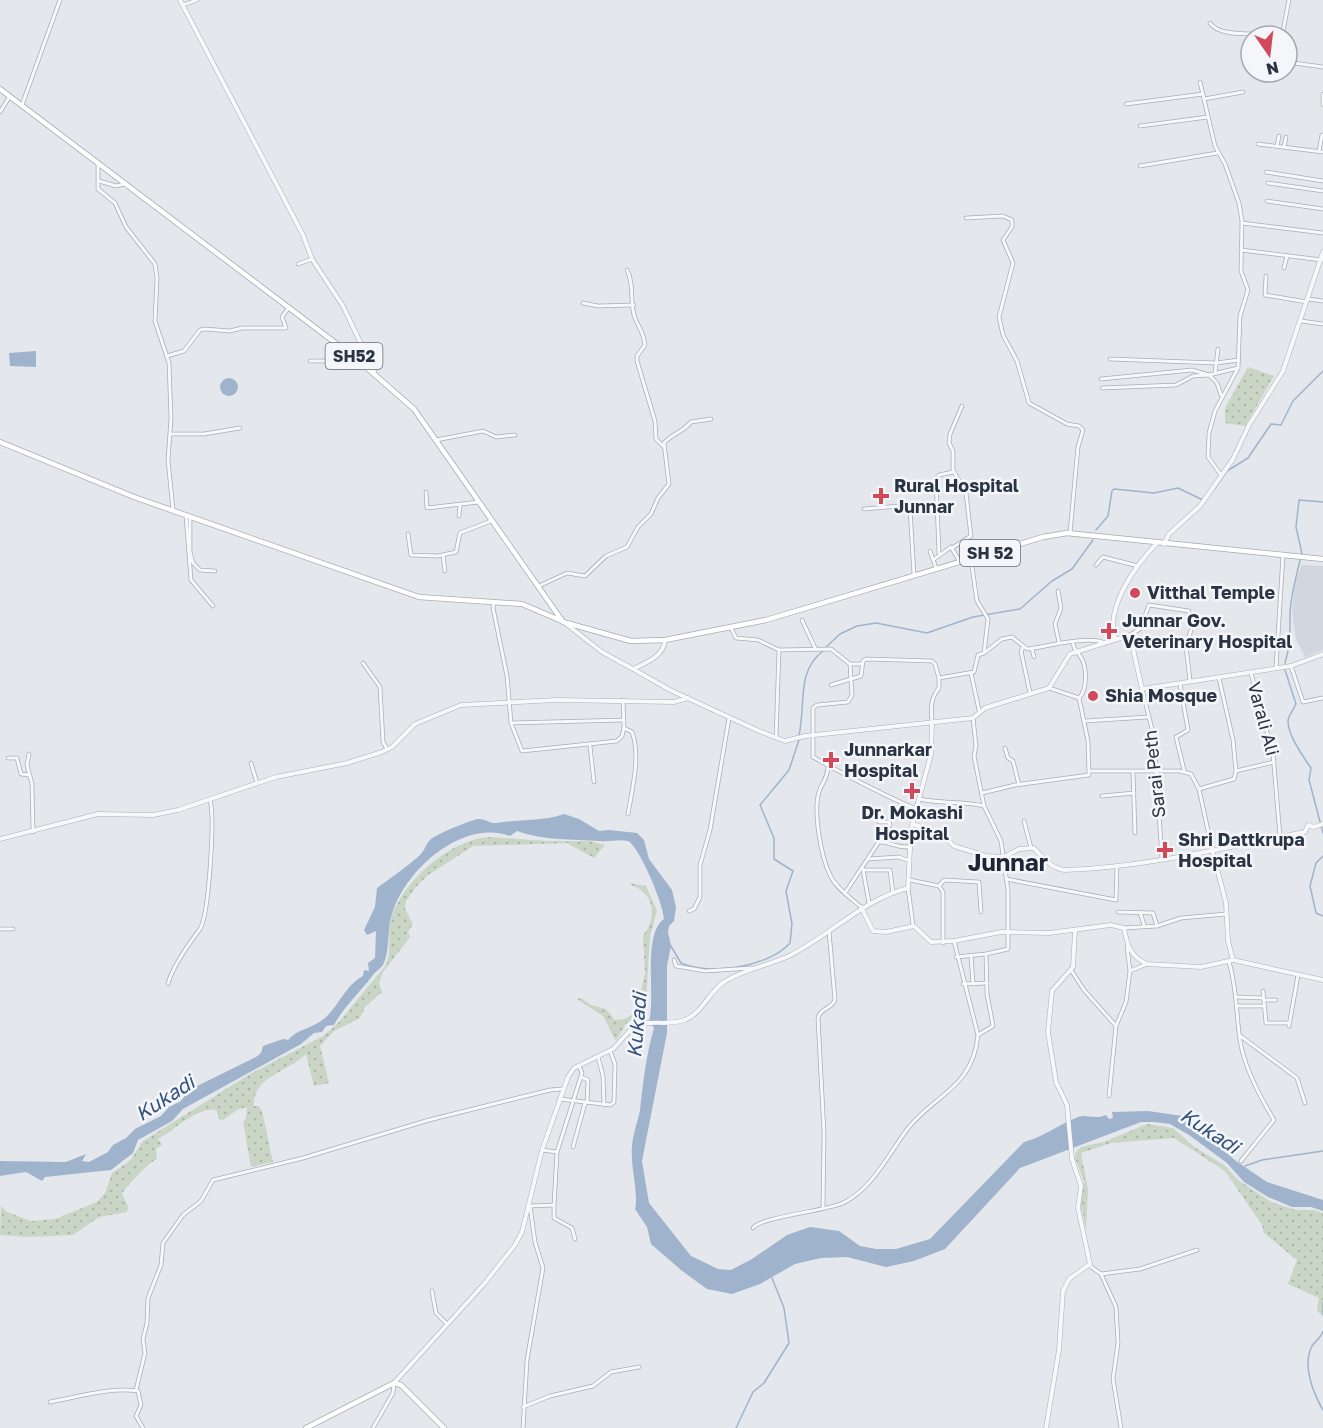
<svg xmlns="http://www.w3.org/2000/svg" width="1323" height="1428" font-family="'Golos Text',sans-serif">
<defs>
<pattern id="grass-dots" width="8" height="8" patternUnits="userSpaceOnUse" patternTransform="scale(1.5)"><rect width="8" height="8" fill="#c9d6c5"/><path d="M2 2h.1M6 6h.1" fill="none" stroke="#adb8ab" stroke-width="1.8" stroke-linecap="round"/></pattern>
</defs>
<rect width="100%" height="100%" fill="#e4e7ec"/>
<polygon fill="#d2d6de" points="1302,565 1323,566 1323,650 1305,657 1296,639 1292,610 1295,582"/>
<g fill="url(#grass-dots)">
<polygon points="1248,367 1274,376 1245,426 1225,423 1225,408"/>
<path d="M490,837L546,841H589L605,845L594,858L567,843L473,846L427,876L416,887L406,901L405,909L413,924L408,932L410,937L383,972L379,983L382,992L365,1007L360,1018L334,1031L320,1046L329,1083L314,1086L306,1054C289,1072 252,1076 254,1106H259L262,1111L273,1162L251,1167L243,1122L246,1118L247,1107L237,1110L223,1120L219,1119L216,1110C196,1107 175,1130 158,1139L162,1145L156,1149L157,1159C149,1162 126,1186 122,1194L128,1206L127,1212L99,1217L73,1235L28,1237L0,1235L1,1206L7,1212L31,1221L55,1219L97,1202L105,1193L112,1173L130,1161L143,1141L250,1074L323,1036L338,1023L386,965C392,951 387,934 391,919C402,882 450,839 490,837Z"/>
<path d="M629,883L646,886L657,911L650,936L646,1003L637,1015L626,1024L616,1041L603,1016L577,999L581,998L591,1005L606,1009L615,1020L625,1019L636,1012L645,973L643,935C654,924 656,902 642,891C638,887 633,887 629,883Z"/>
<polygon points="1147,1124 1173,1128 1193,1146 1224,1165 1238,1180 1271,1202 1296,1210 1314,1210 1323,1213 1323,1316 1317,1311 1319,1298 1288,1284 1297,1260 1264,1233 1262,1225 1225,1171 1174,1138 1111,1143 1081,1153 1088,1189 1086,1230 1081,1205 1084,1181 1075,1158 1076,1152 1081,1147 1104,1142"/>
</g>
<g fill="#9fb4cc">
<polygon points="36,351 36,367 10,366 9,353"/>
<circle cx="229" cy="387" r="9"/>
<path d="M564,814L579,819L599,831L609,830L637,833L644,840L649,859L672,890L676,907L674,921L669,926L668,932L671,946L667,966V1033L642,1161L649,1203L691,1256L718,1269L731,1270L752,1259L787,1235L810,1227L839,1231L860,1246L876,1249H896L930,1239L1024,1142C1044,1137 1059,1124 1078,1117C1087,1114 1094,1120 1106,1115L1109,1119L1113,1118L1112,1112L1148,1111L1183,1116L1236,1161L1267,1182L1323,1200V1211L1311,1207H1292L1268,1197L1244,1182L1227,1163L1189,1135L1170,1124L1154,1122H1141L1020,1168L945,1249L914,1261L886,1267L847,1257L821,1258L795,1264L760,1284L732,1294L707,1289L681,1270L651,1244L647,1227L635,1209C639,1195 630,1165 632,1146C633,1133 638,1121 640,1110C643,1083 646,1055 654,1028L649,1021C656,999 642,934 664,919C664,905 639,846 628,841C619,839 609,842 600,841C571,839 545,841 517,831L510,836C464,819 408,867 393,911C386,929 391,949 383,965C380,969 376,971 373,975C361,991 343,1008 334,1025L326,1026L322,1032L314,1033L301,1044L183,1109L172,1121L138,1140L133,1153L111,1170L45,1177L42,1181L26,1172L0,1176V1161L66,1162L86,1154L82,1161L89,1162L108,1152L113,1145L126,1138L135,1129L161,1116L169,1107L181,1101L189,1090L256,1057L261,1053L263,1046L283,1039L288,1040C297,1029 314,1028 325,1018C341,1003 344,987 363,976L364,970L369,971L368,963L375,958L376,931L367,935L364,930L375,907L377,888C392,877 407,867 421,854C425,850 426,843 431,839C437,834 471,820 478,819C485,818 490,824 496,823C519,819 540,822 564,814Z"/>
</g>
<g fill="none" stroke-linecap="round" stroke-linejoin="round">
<g stroke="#9fb4cc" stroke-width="1.5">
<polyline points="1215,488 1227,471 1248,458 1271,424 1281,425 1293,401 1323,371"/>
<polyline points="1096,530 1108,516 1112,491 1114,489 1154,493 1178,488 1203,500"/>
<polyline points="1302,554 1296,527 1299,500 1323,502"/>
<polyline points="826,647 840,634 857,626 876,623 927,633 973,617 1020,609 1052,581 1072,569 1093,540"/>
<path d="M1285,663C1290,647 1290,633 1290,616C1290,597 1296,579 1300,560"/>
<path d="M1285,670L1296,704C1294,709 1288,716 1288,721C1288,736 1303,756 1311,768L1309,780L1323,833"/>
<path d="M799,735C806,705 796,671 823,651"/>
<polyline points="1323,856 1316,863 1310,886 1316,913 1323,916"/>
<path d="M669,943L681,963C709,976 769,967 790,943L792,924L786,891L793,871L774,859V838L760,805L789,770L799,740"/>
<polyline points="1245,1166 1262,1160 1323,1151"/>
<polyline points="1323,1303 1323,1315"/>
<path d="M1323,1331C1321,1338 1316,1340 1312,1346C1302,1365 1313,1393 1323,1410"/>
<polyline points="736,1428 753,1392 764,1383 789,1343 784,1308 772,1278"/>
</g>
<g stroke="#a9aeb7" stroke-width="4.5">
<g id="minor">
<polyline points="183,5 197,0"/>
<path d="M1210,23C1221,39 1258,31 1278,36"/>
<polyline points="1282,36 1289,0"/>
<polyline points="1287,62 1323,67"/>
<polyline points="1200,82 1215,146 1225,164 1239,203 1242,221 1241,271 1248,290 1240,316 1238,368 1215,411 1209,433 1208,457 1221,475"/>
<polyline points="1323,94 1323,105"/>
<polyline points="1204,99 1243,92"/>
<polyline points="1126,104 1203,94"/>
<polyline points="22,105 60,0"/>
<polyline points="0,112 10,96"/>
<polyline points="1140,126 1208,117"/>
<polyline points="1258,144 1323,152"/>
<polyline points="1277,146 1279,136"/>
<polyline points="1284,147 1286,137"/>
<polyline points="1319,151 1322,135"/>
<polyline points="98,164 98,189 115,203 126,227 155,264 157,278 155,321 169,363 171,418 168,460 173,510"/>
<polyline points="1140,166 1217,153"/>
<polyline points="1266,172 1323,181"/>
<polyline points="99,181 116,186 125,184"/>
<polyline points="1268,183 1323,191"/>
<polyline points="1267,201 1323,209"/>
<polyline points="966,218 1003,216 1012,220 1012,227 1003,240 1013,263 999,317 1003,335 1017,361 1029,403 1067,424 1079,426 1083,430 1078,447 1070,533"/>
<polyline points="1242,223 1323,233"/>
<polyline points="1241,250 1322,260"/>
<polyline points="298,264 312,259"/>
<polyline points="1284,268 1287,256"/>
<path d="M627,270C635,285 629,303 635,318C639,328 644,333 645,345L637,356V361L655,421L656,439L663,446"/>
<polyline points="1266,276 1265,295 1307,302"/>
<polyline points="1308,299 1323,301"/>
<polyline points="583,303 598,306 634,305"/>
<polyline points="1301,321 1323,324"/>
<polyline points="167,356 184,351 200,330 205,329 230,331 242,328 286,328 282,317 289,307"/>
<polyline points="1110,359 1216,363 1239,360"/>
<polyline points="310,361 326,361 340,367 357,361"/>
<polyline points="1215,373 1218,349"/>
<polyline points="1101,379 1192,370 1209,375 1238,368"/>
<polyline points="1102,388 1176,385 1193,376 1209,375 1217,383 1221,395"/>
<polyline points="171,434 204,434 240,428"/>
<polyline points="436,440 483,431 496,437 515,435"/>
<polyline points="426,492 427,508 479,502"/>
<polyline points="864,509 900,506 910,509 914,575"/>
<polyline points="186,516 191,580 213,606"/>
<polyline points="459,516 460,505"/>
<polyline points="190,517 190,552 193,563 200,570 215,571"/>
<polyline points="408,534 411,555 438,556 456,552 460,533 491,521"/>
<polyline points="952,548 971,536 966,493 953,470 953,451 949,443 950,434 962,406"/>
<polyline points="930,551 936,568"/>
<polyline points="939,553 936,479 939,475 953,472"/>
<polyline points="443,555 445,571"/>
<polyline points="933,560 951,547 960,562"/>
<polyline points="1096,565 1103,557 1138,566"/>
<path d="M539,586L567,573L585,576L606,556L627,547L638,527L651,514L658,498L669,484L664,443C673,433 682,433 691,422L711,419"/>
<polyline points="1058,591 1061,608 1055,624 1059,642"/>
<polyline points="494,602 493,608 507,676 511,723 522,751 617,741 622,736 624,728"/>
<polyline points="802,620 816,650"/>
<polyline points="731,628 736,638 758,640 779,650 776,738"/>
<polyline points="1130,635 1140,629 1149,605 1189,611 1192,627 1186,646 1190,681"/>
<path d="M1073,644C1074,650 1077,651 1080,656C1087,665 1088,689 1079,698"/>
<polyline points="1023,647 1021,651 1030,693"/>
<polyline points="1032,649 1034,657"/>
<polyline points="779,650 831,649 850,664"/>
<path d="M984,653L1002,639L1012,637L1027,649C1045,647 1089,635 1105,643"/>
<polyline points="363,663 380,687 383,742 387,749"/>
<path d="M862,664H850L852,695L848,702L817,705L813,708V757C847,776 879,793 916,809"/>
<polyline points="1291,666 1303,702 1323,698"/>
<polyline points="1276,668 1283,555"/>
<polyline points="971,673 979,710"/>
<polyline points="1251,673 1273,754 1280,836"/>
<polyline points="1219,678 1233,740 1236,771"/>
<polyline points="1180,684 1188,730 1176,737 1184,770"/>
<polyline points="831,685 861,676 863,661 866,659 932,661 935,664 939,678"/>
<polyline points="1142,689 1154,737 1162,859"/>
<path d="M623,700L624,728L632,732C641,756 632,790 628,814"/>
<polyline points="1085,721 1148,717"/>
<path d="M932,722C931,709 930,699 939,688V678L974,672L978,655L984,653L988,619L977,601L971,560"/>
<polyline points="511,723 624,720"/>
<polyline points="590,746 594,782"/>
<polyline points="1005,748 1008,758 1013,761 1019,785"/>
<polyline points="29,754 27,765 32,784 33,832"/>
<polyline points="8,758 17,758 21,774 29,775"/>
<polyline points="251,763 257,783"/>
<path d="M828,767C827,779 824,780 820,789C812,809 821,858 831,877C837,889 851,898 861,907"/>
<polyline points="1090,771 1180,771 1191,774 1199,789 1212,849"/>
<polyline points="1133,772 1135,833"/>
<polyline points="1199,789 1234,779 1236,771 1274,762"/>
<polyline points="982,793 1015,785 1089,775 1088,741 1079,698 1049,688"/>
<polyline points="1102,796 1134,793"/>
<path d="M920,799C942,804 963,801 984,806"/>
<polyline points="1024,821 1031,848"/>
<path d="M878,842C890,841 893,848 910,847"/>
<polyline points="868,859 899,857 910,861"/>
<polyline points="863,869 869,903"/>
<polyline points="864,870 890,870 893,893"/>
<polyline points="1006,879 1116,900 1117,866"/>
<polyline points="910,880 939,886 943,892 943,943"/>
<polyline points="939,886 944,880 979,882 981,912"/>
<polyline points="908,888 913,925"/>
<polyline points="845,893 890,825 889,822 879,822"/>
<polyline points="689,911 694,909 700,897 700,865 710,830 729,718"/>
<polyline points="1118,912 1153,913 1157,926 1124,928"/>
<polyline points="1140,912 1144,925"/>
<polyline points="1157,926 1181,918 1226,914"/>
<polyline points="0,929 13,929"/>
<polyline points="954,941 978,1035"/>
<polyline points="1127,947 1130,971"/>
<polyline points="971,955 973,984"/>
<polyline points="956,957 986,954"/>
<polyline points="674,960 676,966 705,971 752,968"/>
<path d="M1229,962C1237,988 1236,1014 1240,1040C1244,1067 1260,1097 1274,1120L1241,1161"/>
<polyline points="1071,970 1084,990 1116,1026 1126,1002 1130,971 1147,964"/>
<path d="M168,984C172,967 189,944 200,929C209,915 215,817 210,800"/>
<polyline points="963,984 987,983"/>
<polyline points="1263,991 1266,1023 1290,1023"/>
<polyline points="1236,997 1263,998"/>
<polyline points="1264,1000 1276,1000"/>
<polyline points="1238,1006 1263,1006"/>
<polyline points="1289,1026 1298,975"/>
<polyline points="1239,1035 1297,1078 1305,1103"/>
<polyline points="598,1057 603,1076 604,1105"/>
<polyline points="581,1077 588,1080 587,1103"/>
<polyline points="1109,1096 1116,1026"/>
<polyline points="559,1099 611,1105 614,1102 615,1064 610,1051"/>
<polyline points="573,1147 585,1103"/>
<polyline points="542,1150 557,1152 582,1073 579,1066"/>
<polyline points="554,1205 554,1218 572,1228 575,1239"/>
<polyline points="530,1206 554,1205 557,1152"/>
<path d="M823,1208L824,1133L818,1018C820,1008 832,1009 835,1000L829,931"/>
<path d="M753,1228C760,1217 826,1211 843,1203C873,1189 890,1151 909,1127C936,1094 973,1087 978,1035L993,1026L987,994L986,954L1008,949V890L1001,841L984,806L974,756L976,746L973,718"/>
<polyline points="1090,1266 1101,1274 1116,1307 1118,1343 1113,1379 1121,1428"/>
<polyline points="1101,1274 1140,1269 1197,1250"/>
<polyline points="432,1291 436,1313 447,1324"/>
<polyline points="136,1390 145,1353 143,1339 147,1323 148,1298 161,1265 163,1243 183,1215 201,1201 213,1180 303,1158 429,1120 550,1090 562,1089"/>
<path d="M50,1402C78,1397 109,1387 138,1391L141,1405L136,1416L143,1428"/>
<polyline points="523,1407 550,1396 593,1386 611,1372 639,1367"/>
<polyline points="373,1428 393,1393 394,1384"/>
<polyline points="523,1428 527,1360 543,1268 535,1242 530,1206"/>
</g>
</g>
<g stroke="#a9aeb7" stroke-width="5">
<g id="tertiary">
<polyline points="180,0 303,235 312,259 343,306 374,371"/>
<polyline points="1164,544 1169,534 1200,506 1233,459 1249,425 1283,371 1323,252"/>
<path d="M565,623L602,652L633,669C646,663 664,656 665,640"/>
<path d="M1115,639C1105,607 1136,565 1157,543"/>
<polyline points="633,669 670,690 759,731 785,741 805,736 973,718 985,708 1049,688 1070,654 1130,635 1142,689 1291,666 1323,654"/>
<path d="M913,824L942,834L954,846L986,856L1004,857L1019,849L1034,848C1042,857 1051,868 1064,870C1144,868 1226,847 1305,832L1308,825L1314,827L1323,824"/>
<polyline points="0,839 98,814 153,815 178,810 276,777 347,763 382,752 392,747 415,724 461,705 556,700 674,702 688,698"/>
<polyline points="1212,849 1226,903 1228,941 1233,960 1323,980"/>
<path d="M861,907L873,931L886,932L914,926L931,942L954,941L1001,932L1049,933L1111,925L1124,928C1127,945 1130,956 1147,964L1201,967L1233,960"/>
<path d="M394,1383L484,1284L515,1245L522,1232L542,1150L568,1077L574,1068L613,1049L635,1025C651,1020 668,1026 685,1020C703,1012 709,992 724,982C742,970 769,965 789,956C831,935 862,900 908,888L911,829L931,754L932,723"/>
<polyline points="1046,1428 1059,1350 1063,1291 1069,1279 1090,1264 1078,1208 1081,1186 1072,1159 1067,1105 1056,1082 1048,1032 1052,991 1073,967 1075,931"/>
</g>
</g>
<g stroke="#a9aeb7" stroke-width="6">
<g id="secondary">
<polyline points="0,442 134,497 419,597 522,604 562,621"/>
<polyline points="306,1428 394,1383 401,1385 444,1428"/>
</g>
</g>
<g stroke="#a3abb8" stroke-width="6">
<polyline id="primary" points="0,89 358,360 414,409 563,622 631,641 665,640 766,620 1043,537 1067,533 1323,559"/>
</g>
<use href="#minor" stroke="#f7f8fa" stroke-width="3"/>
<use href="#tertiary" stroke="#f7f8fa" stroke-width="4"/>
<use href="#secondary" stroke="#fff" stroke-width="4.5"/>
<use href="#primary" stroke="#fff" stroke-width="4.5"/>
</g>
<g fill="#d1495b" stroke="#f4f6f9" stroke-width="2">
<path d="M878 487h6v6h6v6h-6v6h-6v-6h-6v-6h6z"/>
<circle cx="1135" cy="593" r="6"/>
<path d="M1106 622h6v6h6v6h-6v6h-6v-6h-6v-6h6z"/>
<circle cx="1093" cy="696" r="6"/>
<path d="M828 751h6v6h6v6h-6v6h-6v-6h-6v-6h6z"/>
<path d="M909 782h6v6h6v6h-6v6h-6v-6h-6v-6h6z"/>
<path d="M1162 841h6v6h6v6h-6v6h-6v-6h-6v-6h6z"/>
</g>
<g text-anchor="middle" stroke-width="5" stroke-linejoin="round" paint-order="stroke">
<g fill="#f4f6f9" stroke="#676e7b" stroke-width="1.5">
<rect x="325.5" y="343" width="57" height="26" rx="4.5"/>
<rect x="960" y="540" width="60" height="26" rx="4.5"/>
</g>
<g font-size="16" font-weight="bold" fill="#2b3445">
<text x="354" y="362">SH52</text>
<text x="990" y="559">SH 52</text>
</g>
<g font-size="18" font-weight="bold" fill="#2b3445" stroke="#f4f6f9" text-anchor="start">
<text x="894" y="492">Rural Hospital<tspan x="894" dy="21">Junnar</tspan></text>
<text x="1147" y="599">Vitthal Temple</text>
<text x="1122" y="627">Junnar Gov.<tspan x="1122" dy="21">Veterinary Hospital</tspan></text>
<text x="1105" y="702">Shia Mosque</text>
<text x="844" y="756">Junnarkar<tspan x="844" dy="21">Hospital</tspan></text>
<text x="912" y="819" text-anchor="middle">Dr. Mokashi<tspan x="912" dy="21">Hospital</tspan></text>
<text x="1178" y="846">Shri Dattkrupa<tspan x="1178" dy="21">Hospital</tspan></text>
</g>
<g font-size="18" fill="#2b3445" stroke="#f4f6f9">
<text transform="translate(1263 719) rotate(75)" y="6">Varali Ali</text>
<text transform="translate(1155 774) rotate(-96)" y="6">Sarai Peth</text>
</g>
<g font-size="20" font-style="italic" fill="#34527a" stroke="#f4f6f9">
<text transform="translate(637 1025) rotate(-85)" y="7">Kukadi</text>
<text transform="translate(165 1098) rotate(-33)" y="7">Kukadi</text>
<text transform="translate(1210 1131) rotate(33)" y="7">Kukadi</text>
</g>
<g font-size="24" font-weight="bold" fill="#1d2536" stroke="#f4f6f9">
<text x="1008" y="871">Junnar</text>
</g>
</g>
<g transform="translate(1269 54) rotate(166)"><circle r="28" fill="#f4f6f9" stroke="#a4a8b1" stroke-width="1.5"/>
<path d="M0-4.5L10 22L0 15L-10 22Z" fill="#d1495b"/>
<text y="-9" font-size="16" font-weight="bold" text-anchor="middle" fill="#2b3445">N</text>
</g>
</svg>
